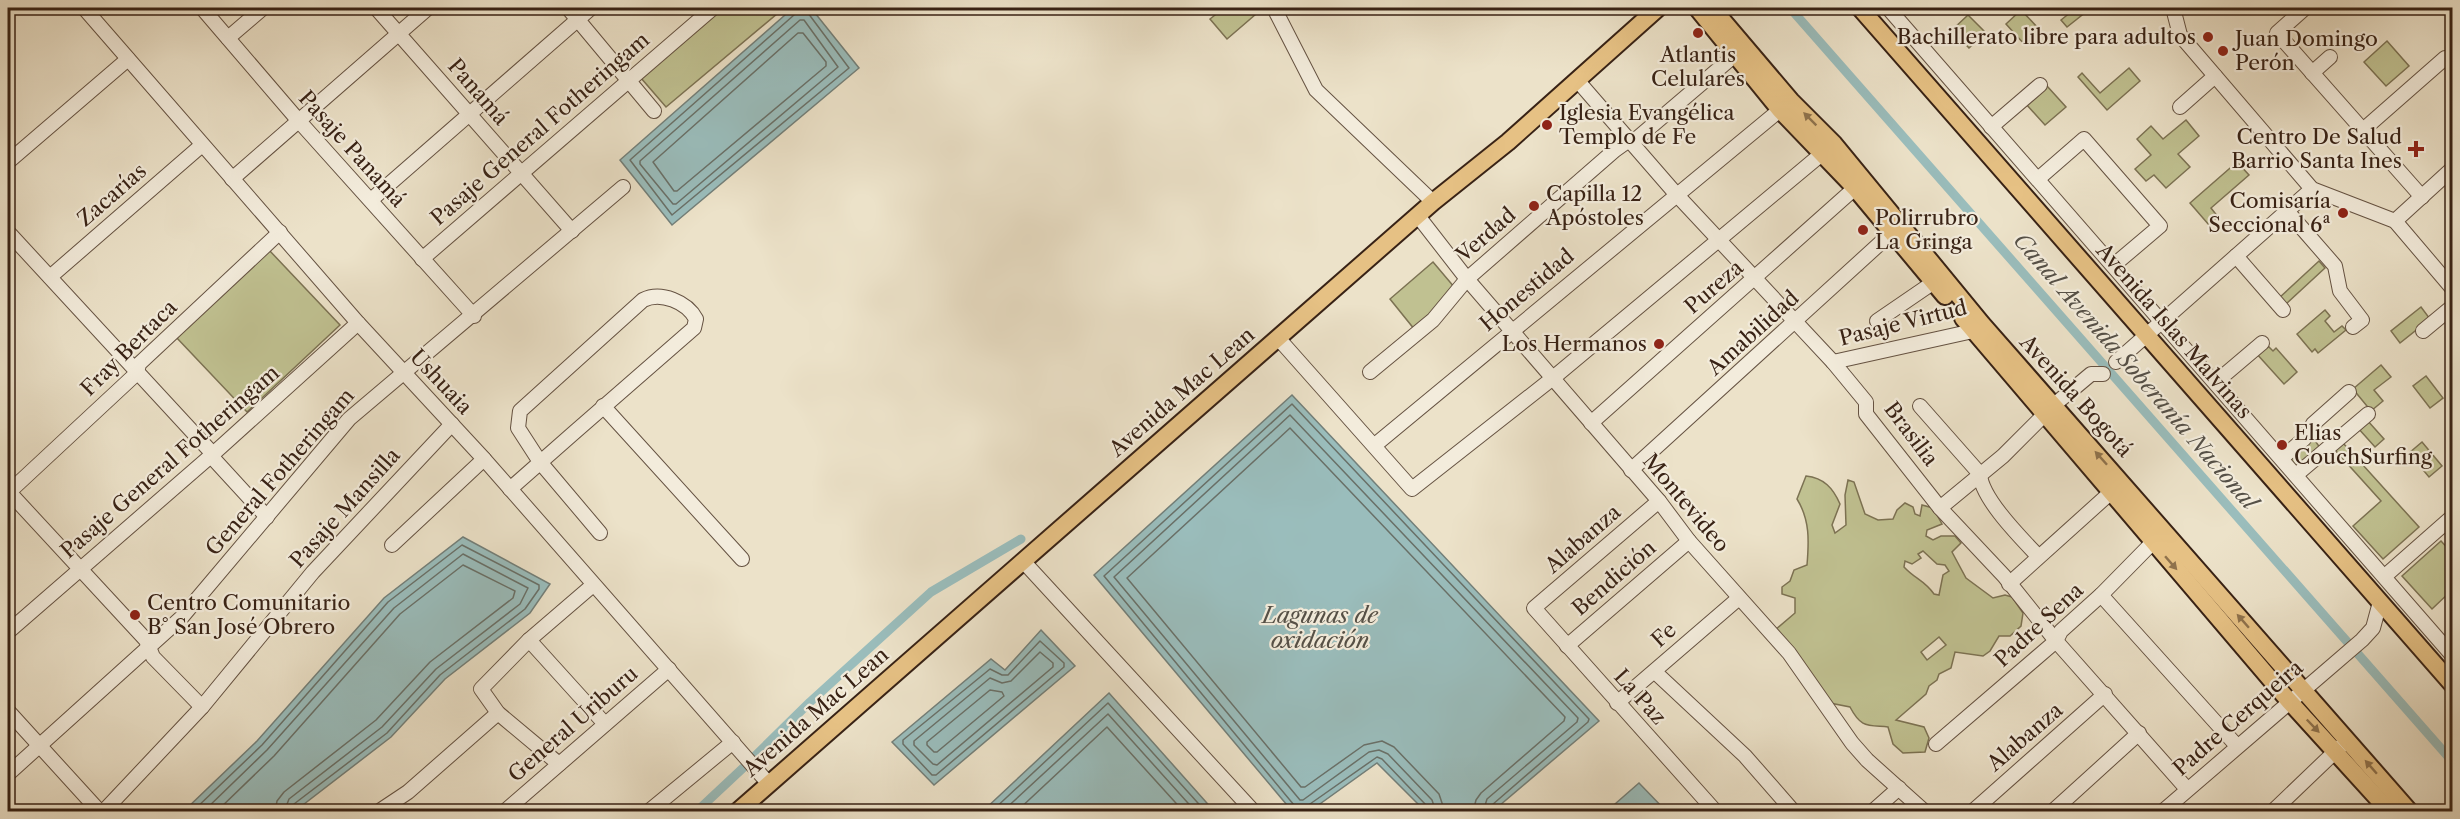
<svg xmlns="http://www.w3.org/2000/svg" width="2460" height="819" font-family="'Libre Caslon Text',serif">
<rect width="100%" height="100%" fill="#ece2c9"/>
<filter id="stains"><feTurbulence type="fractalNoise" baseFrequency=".00333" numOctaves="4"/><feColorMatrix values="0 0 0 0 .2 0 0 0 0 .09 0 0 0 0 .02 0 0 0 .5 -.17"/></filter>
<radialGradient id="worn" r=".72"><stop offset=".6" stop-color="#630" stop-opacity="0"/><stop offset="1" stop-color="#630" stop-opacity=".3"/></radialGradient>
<g fill="#c0c191" stroke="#7c7253" stroke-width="1.5" fill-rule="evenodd">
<polygon points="724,8 784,8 666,107 641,78"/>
<polygon points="1224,8 1263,8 1227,39 1210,19"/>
<polygon points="2076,8 2091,8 2067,27 2061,20"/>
<polygon points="2021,10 2041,31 2025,45 2006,24"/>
<polygon points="1968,15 1986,33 1969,48 1952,30"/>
<polygon points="2387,41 2409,66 2386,86 2364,62"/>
<polygon points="2129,68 2140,81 2107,110 2078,77 2082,73 2100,93"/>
<polygon points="2047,86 2066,107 2045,125 2026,104"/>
<polygon points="2186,120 2199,136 2178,154 2190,167 2166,188 2154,175 2146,181 2135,169 2151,155 2137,139 2151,126 2163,139"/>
<polygon points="2237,162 2249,175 2211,208 2218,217 2209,225 2190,203"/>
<polygon points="269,250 340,325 247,412 176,337"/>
<polygon points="2319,261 2325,268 2285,305 2279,298"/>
<polygon points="1433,262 1455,288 1415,330 1390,299"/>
<polygon points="2421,307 2430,319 2400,343 2391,331"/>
<polygon points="2325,310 2330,316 2325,321 2334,332 2342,326 2346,330 2318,353 2315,349 2312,352 2297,334"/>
<polygon points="2266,344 2273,351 2276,348 2297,372 2284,384 2256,353"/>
<polygon points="2381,365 2391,377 2374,390 2383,401 2371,411 2353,389"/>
<polygon points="2426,376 2443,398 2430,408 2413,386"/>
<polygon points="2367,420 2384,439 2375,447 2358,428"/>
<polygon points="2313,438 2321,449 2297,468 2288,458"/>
<polygon points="2422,442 2442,466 2429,477 2409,453"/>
<polygon points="2343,443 2419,527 2383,559 2353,526 2381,501 2335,450"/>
<path d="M1806,476C1824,478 1833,488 1840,504L1832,525L1835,533L1846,525L1845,495L1848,480L1854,482L1865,514L1878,520L1893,519L1897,510L1905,503L1913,507L1915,514L1920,516L1922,505L1933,508L1942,524L1927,530L1926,536L1933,540L1941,536H1955L1961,543L1952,552L1966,578L1993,598L2005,595L2012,597L2023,613L2021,626L2010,636H1999L1990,651L1983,656L1955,652L1951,668L1939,674L1937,680L1929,686L1926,694L1896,720L1924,727L1929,738L1925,752L1903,753L1893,744L1888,727C1867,725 1861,728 1850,707L1830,703L1775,630L1795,613V598L1782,594V587L1790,581L1794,570L1807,565C1809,541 1810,520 1797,499ZM1923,551L1937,564L1945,565L1949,571L1943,575L1939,595L1934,594C1924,580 1915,579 1904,567L1905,561L1912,564L1921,558L1918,554ZM1939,637L1946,645L1927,660L1921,652Z"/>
<polygon points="2441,541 2452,553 2452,590 2432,609 2402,576"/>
</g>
<g fill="#9abdbc" stroke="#737f79" stroke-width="1.5">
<polygon points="793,8 811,8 859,68 672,225 620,160"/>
<polygon points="1292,395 1599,721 1493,811 1425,811 1377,763 1310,811 1292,811 1094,575"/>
<polygon points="463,537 550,584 530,613 445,679 391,737 295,811 184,811 257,741 384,598"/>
<polygon points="1041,630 1075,666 934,785 892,742 991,659 1005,670"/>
<polygon points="1109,693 1214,811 983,811"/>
<polygon points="1639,783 1666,811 1607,811"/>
</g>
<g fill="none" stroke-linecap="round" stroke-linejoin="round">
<g stroke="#697068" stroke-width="1.5">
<polyline points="796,8 794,15 630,160 672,215 849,68 808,13 807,8"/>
<polygon points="800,20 804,20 838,67 676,204 673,204 640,164 640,161"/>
<polygon points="798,33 803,33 826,62 826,66 677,191 674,191 653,162"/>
<polygon points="1040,641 1064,663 1064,667 936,775 932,775 903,744 903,740 990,669 1002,675 1008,675"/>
<polygon points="1040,652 1053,663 1053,667 937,765 933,764 914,745 914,741 990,678 1002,683 1011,681"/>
<polygon points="990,690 1002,692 1004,696 937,752 934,752 927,745 927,742"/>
<polyline points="192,812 262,745 388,602 462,545 539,585 539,589 525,609 440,675 387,733 294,804 292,812"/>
<polyline points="203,812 267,750 394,608 463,554 528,588 520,604 436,669 382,727 289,799 284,812"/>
<polyline points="216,812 274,756 400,614 463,565 515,591 513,598 430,662 376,720 284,792 277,801 275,812"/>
<polyline points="991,812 1108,703 1206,812"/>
<polyline points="1002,812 1108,714 1196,812"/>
<polyline points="1016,812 1107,727 1184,812"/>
<polyline points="1296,812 1294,805 1104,576 1292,404 1589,719 1588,722 1492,805 1490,812"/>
<polyline points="1307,812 1310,804 1377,757 1382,759 1426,805 1428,812"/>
<polyline points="1436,812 1432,800 1388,754 1379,750 1369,752 1303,800 1300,800 1114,577 1290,415 1578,718 1577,722 1487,799 1483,812"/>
<polyline points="1445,812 1439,794 1394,747 1382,741 1364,745 1305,787 1301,787 1127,578 1290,428 1565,717 1564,721 1481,793 1476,800 1473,812"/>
</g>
<g stroke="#9abdbc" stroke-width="9">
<polyline points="1790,8 2452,761"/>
<polyline points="752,759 810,702 931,592 1021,539"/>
<polyline points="696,812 743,768"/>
</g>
<g stroke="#655242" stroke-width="16">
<g id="minor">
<polyline points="84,8 358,323 484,459 769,784"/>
<polyline points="202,8 298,120 474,316"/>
<polyline points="376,8 572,231"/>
<polyline points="568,8 654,111"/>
<polyline points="1274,8 1316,90 1433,202"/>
<polyline points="1888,8 2452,655"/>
<polyline points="2173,8 2180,35 2312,189 2395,221 2452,288"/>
<polyline points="2305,8 2277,33 2422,197"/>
<polyline points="228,38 263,8"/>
<polyline points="2312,73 2330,57"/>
<polyline points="1577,80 1676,194 1833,362 1866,402 1866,414 1940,508 2004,576 2056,641 2187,789"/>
<polyline points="2180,107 2215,76"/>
<polyline points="1991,127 2040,85"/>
<polyline points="2363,130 2445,58"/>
<polyline points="8,162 128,59"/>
<polyline points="232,179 428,8"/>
<polyline points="2038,179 2084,139 2160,226 2114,265"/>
<polyline points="371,200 591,8"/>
<polyline points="2288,212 2335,266 2340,291 2362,320 2353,327"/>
<polyline points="1418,216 1467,279 1659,501 1689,541 1789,653 1852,743 1867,760 1925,812"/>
<polyline points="2395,221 2452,169"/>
<polyline points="8,232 213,454"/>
<polyline points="2236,256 2283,310"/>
<polyline points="422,259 713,8"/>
<polyline points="50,277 202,145"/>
<polyline points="1877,321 1934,282"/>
<polyline points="2423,331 2452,307"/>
<polyline points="1278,338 1412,489 1553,378 1830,147"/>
<polyline points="1833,362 1973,331 1979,326"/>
<polyline points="2116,362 2312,189"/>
<polyline points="1370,372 1433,320 1467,279 1615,150 1629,140 1634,141 1742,49"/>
<polyline points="2216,382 2262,343"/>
<polyline points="603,406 742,559"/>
<path d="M1920,406L1980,474C1981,498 2021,538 2038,556"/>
<polyline points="1591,423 1855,188 1861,180"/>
<polyline points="1375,445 1787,104"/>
<polyline points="211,456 267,517"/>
<polyline points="2282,458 2304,439 2313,424 2349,392"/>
<polyline points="1631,470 1898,227"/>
<polyline points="2296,475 2368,414"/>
<path d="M510,489C571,435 633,381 694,328L696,319C687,302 661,291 643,300L520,411L518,428L540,462L600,533"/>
<polyline points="9,492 146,640 153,657 202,707"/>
<polyline points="8,493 137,373 139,364 280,232"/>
<polyline points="1659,501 1534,608 1716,812"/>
<polyline points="1940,508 2003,456 2054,405 2091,374 2103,374"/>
<polyline points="392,545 484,459"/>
<polyline points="1023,561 1254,812"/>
<polyline points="2385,576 2452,517"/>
<polyline points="2009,584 2119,485"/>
<polyline points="2101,595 2237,746"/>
<polyline points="8,632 213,454 358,323"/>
<polyline points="529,640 605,724"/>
<polyline points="1567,646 1689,541"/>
<polyline points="1655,672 1745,756 1794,812"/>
<polyline points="1617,703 1739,598"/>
<polyline points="8,711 100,812"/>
<polyline points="1936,744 2056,641 2061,631 2101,595 2159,536"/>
<polyline points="559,764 498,713 481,689 529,640 593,585"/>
<polyline points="8,774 181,618 349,419 623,187"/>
<polyline points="103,812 202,707 313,572 452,424"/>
<polyline points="378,812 408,792 498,713"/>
<polyline points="504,812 669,669"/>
<polyline points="648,812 733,742"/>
<polyline points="1872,812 1899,788"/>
<polyline points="1972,812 2105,694"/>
<polyline points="2052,812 2139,733"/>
<polyline points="2162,812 2362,640 2373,628 2380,602"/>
<polyline points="2272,812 2341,746"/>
</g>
</g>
<g stroke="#382215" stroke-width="20">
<g id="major">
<polyline points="1697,8 1780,110 1855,188 1945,296"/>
<polyline points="1712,8 1791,101 1834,144 1982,324 2410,812"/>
<polyline points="1860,8 2452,684"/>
<polyline points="1963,318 2289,701 2390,812"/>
<polyline points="737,812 1433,202 1508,142 1658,8"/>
</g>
</g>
<use href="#minor" stroke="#f3ecdc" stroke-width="14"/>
<use href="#major" stroke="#e6c184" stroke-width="16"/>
</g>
<defs><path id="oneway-solid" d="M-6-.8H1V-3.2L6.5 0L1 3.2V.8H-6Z" transform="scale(1.5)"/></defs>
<g fill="#8f724c">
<use href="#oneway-solid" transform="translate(1810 119) rotate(-135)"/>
<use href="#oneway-solid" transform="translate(2101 458) rotate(-132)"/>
<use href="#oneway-solid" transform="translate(2171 563) rotate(49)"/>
<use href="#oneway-solid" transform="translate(2243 621) rotate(-131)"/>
<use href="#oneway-solid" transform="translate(2313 726) rotate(46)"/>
<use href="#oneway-solid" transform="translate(2371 767) rotate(-131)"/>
</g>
<g fill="#8f2418" stroke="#f3ecdc" stroke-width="2">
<circle cx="1698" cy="33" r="6"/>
<circle cx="2208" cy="37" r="6"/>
<circle cx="2223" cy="51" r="6"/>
<circle cx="1547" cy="125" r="6"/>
<path d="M2413 140h6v6h6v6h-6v6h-6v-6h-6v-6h6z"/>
<circle cx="1534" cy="206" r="6"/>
<circle cx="2343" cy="213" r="6"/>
<circle cx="1863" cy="230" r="6"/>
<circle cx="1659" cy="344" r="6"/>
<circle cx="2282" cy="445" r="6"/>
<circle cx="135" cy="615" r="6"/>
</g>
<g text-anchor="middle" stroke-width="4.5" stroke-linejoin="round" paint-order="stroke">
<g font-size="21" fill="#382215" stroke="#f3ecdc" text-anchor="start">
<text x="2196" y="44" text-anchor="end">Bachillerato libre para adultos</text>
<text x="2235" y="46">Juan Domingo<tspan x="2235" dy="24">Perón</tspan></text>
<text x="1698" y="62" text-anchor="middle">Atlantis<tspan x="1698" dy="24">Celulares</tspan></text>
<text x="1559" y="120">Iglesia Evangélica<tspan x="1559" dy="24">Templo de Fe</tspan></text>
<text x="2402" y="144" text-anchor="end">Centro De Salud<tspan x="2402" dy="24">Barrio Santa Ines</tspan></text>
<text x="1546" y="201">Capilla 12<tspan x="1546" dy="24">Apóstoles</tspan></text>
<text x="2331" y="208" text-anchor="end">Comisaría<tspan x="2331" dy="24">Seccional 6ª</tspan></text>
<text x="1875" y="225">Polirrubro<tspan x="1875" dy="24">La Gringa</tspan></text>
<text x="1647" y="351" text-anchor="end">Los Hermanos</text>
<text x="2294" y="440">Elias<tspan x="2294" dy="24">CouchSurfing</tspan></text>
<text x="147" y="610">Centro Comunitario<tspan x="147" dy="24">B° San José Obrero</tspan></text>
</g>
<g font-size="21" fill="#382215" stroke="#f3ecdc">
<text transform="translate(478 92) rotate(49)" y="7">Panamá</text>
<text transform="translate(540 129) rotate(-41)" y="7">Pasaje General Fotheringam</text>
<text transform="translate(352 149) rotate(48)" y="7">Pasaje Panamá</text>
<text transform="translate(112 195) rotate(-41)" y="7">Zacarías</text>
<text transform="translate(1486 235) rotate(-41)" y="7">Verdad</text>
<text transform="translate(1714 287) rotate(-41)" y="7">Pureza</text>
<text transform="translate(1527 290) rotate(-40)" y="7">Honestidad</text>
<text transform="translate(1903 323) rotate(-14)" y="7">Pasaje Virtud</text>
<text transform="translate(2174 331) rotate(49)" y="7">Avenida Islas Malvinas</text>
<text transform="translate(1753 333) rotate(-42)" y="7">Amabilidad</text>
<text transform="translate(129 348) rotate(-45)" y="7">Fray Bertaca</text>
<text transform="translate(441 382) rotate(47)" y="7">Ushuaia</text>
<text transform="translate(1182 392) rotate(-41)" y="7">Avenida Mac Lean</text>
<text transform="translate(2076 396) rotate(48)" y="7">Avenida Bogotá</text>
<text transform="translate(1911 434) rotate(53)" y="7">Brasilia</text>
<text transform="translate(170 462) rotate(-41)" y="7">Pasaje General Fotheringam</text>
<text transform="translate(280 472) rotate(-49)" y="7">General Fotheringam</text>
<text transform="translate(1686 503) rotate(50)" y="7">Montevideo</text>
<text transform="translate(345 508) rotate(-48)" y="7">Pasaje Mansilla</text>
<text transform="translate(1583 539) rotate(-41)" y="7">Alabanza</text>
<text transform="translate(1614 578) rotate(-41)" y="7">Bendición</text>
<text transform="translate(2039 625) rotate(-43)" y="7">Padre Sena</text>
<text transform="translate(1664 635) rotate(-42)" y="7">Fe</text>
<text transform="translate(1640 697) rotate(48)" y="7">La Paz</text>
<text transform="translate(816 712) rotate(-41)" y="7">Avenida Mac Lean</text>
<text transform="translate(2238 718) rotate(-41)" y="7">Padre Cerqueira</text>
<text transform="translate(573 724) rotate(-41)" y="7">General Uriburu</text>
<text transform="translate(2025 737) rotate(-41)" y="7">Alabanza</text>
</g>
<g font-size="22" font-style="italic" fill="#555047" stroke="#f3ecdc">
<text transform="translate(2136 371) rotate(49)" y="8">Canal Avenida Soberanía Nacional</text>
<text x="1320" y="623">Lagunas de<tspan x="1320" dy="25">oxidación</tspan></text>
</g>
</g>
<rect width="2460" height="819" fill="none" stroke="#ece2c9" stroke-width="30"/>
<rect x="9" y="9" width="2442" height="801" fill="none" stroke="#382215" stroke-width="3"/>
<rect x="15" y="15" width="2430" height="789" fill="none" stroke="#382215" stroke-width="1.5"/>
<rect width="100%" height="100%" filter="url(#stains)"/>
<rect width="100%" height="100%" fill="url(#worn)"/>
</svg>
